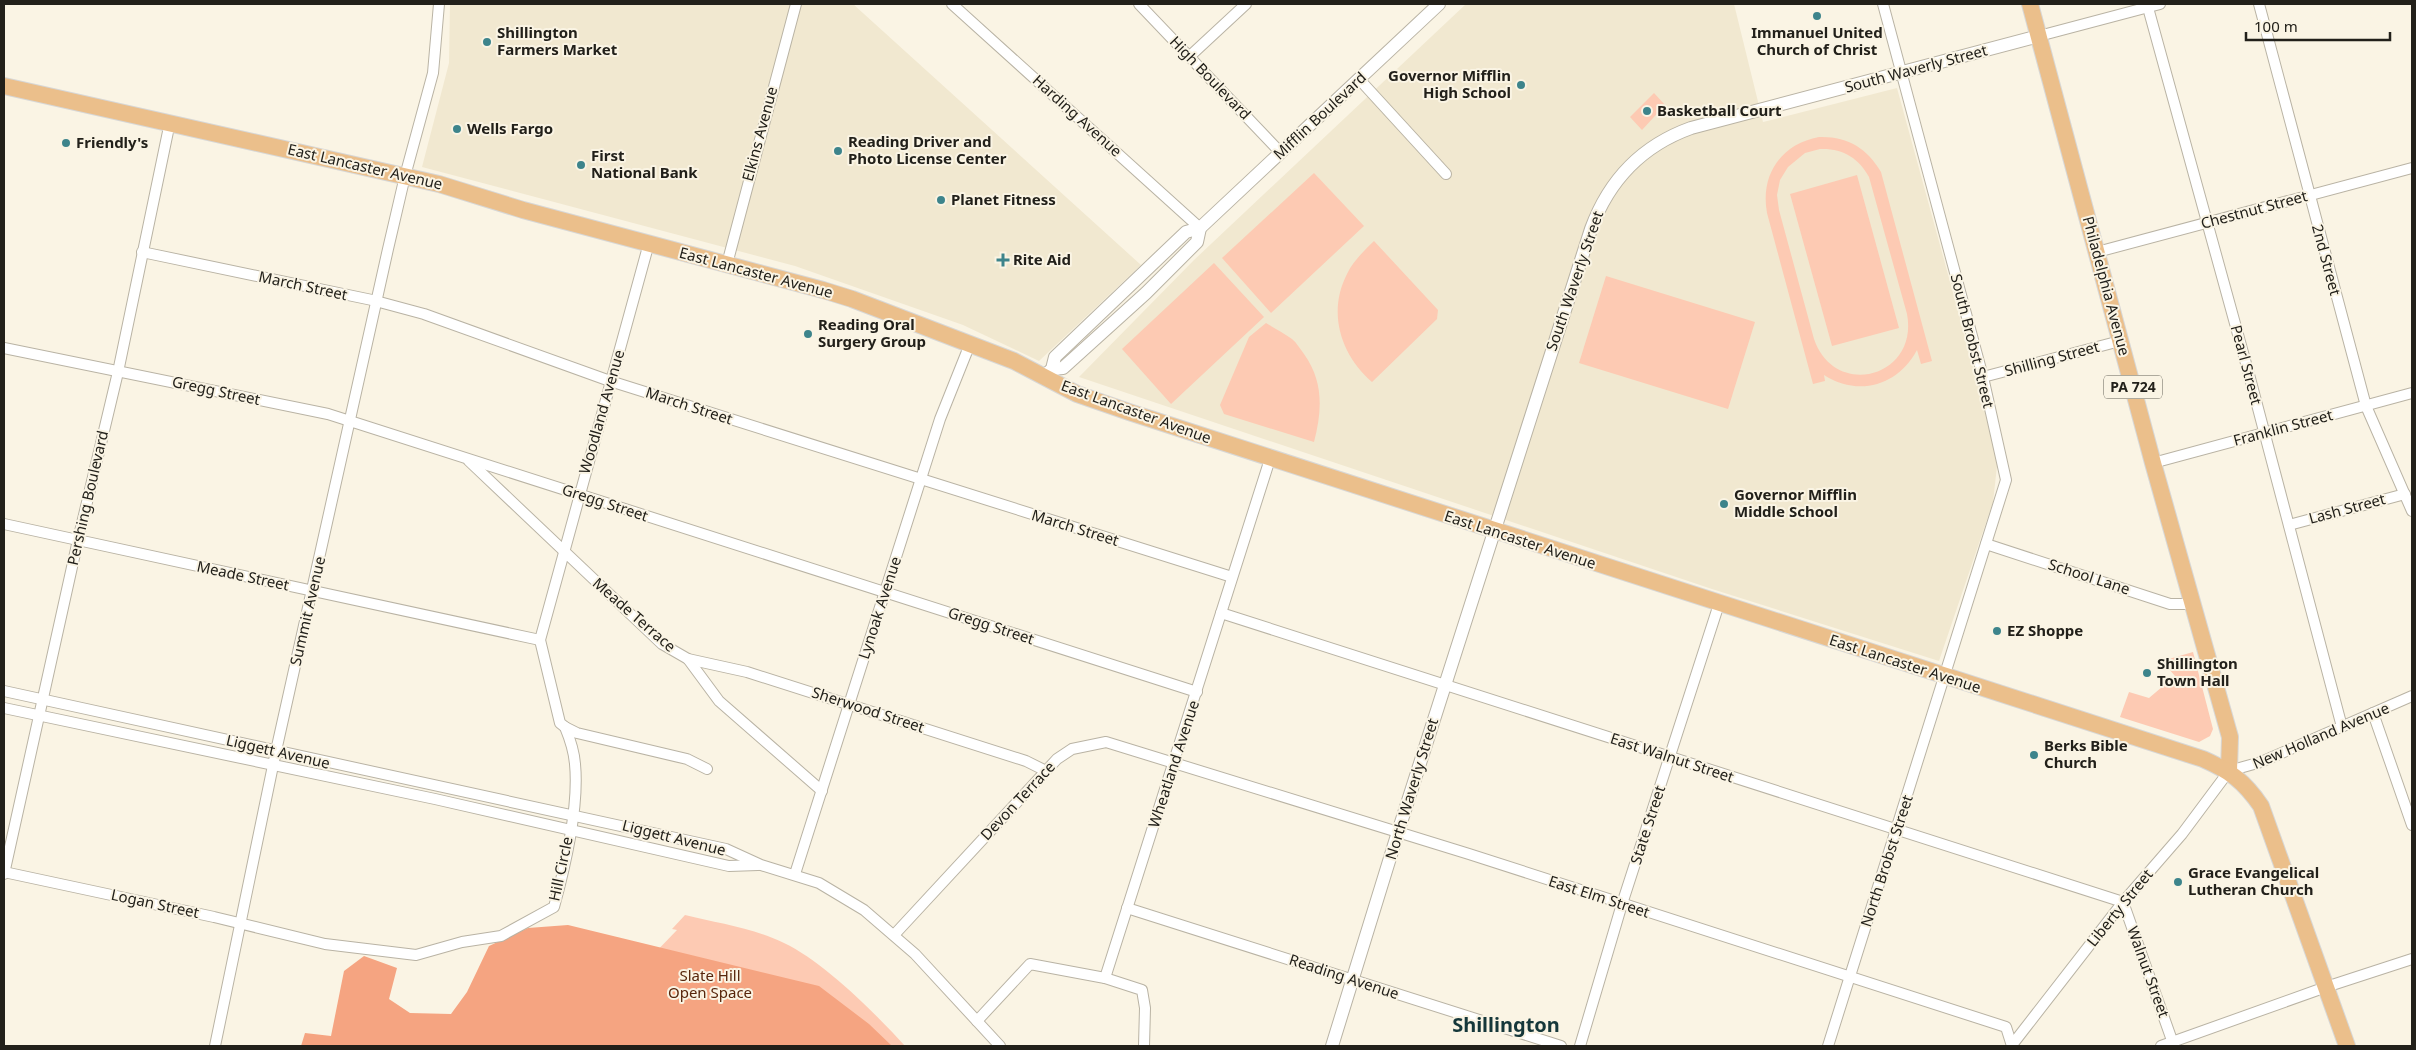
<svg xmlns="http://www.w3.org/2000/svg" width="2416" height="1050" font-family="'Noto Sans',sans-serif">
<rect width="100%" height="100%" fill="#faf4e4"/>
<g fill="#f1e8d0">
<polygon points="450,4 853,4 1141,265 1039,361 963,325 795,266 422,167 449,63"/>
<polygon points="1466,4 1734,4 1763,122 1897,88 1998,457 1993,502 1939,661 1712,589 1079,377 1194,260"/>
</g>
<g fill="#fdcab3" fill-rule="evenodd">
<polygon points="1654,93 1665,105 1642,130 1630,117"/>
<path d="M1819,137C1847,136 1867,148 1881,172L1932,361L1921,364L1917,350C1898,386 1858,397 1824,375L1825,381L1813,384L1767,213C1760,175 1781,144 1819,137ZM1820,149C1842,148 1859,158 1869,177L1907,314C1919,377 1835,400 1814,339L1779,210L1777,195L1780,180L1788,167L1805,153Z"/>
<polygon points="1314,173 1364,226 1271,313 1222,258"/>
<polygon points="1857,175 1899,328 1832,346 1790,194"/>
<path d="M1374,241L1438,310L1437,319L1372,382C1341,355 1327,313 1347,274C1353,261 1364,251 1374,241Z"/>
<polygon points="1214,263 1264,317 1171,404 1122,349"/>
<polygon points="1606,276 1755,322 1728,409 1579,363"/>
<path d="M1266,323C1274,328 1284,333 1292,339C1297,343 1300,349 1304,354C1324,382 1322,411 1314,442L1224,414L1220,405L1249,337Z"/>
<polygon points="2193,652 2213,729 2210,736 2199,742 2120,717 2129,692 2149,698 2175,676 2162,661"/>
<path d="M685,915C717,923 754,928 784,943C824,962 875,1013 905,1046H565L677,930L672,929Z"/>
</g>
<polygon fill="#f5a481" points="568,925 819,986 869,1024 892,1046 301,1046 305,1033 331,1036 344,971 364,956 397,968 389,999 410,1013 451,1014 467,992 489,946 528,928"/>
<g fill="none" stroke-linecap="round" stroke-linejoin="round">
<g stroke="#b9b3a4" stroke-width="12">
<g id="minor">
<polyline points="952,4 1200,228"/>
<polyline points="1139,4 1281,153"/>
<polyline points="2147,4 2250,378 2342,727"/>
<polyline points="2259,4 2366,406 2412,511"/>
<polyline points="2039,36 2160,4"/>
<polyline points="1190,56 1246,4"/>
<polyline points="1359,79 1446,174"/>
<polyline points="142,252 372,300 424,314 610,381 1232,577"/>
<polyline points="2097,252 2412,168"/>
<polyline points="727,264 796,4"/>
<polyline points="4,348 328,414 1197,692"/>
<polyline points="1983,377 2120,341"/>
<polyline points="469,461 662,644 688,659 719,701 822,791"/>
<polyline points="2153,463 2412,393"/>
<polyline points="4,524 540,640"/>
<polyline points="2289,525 2405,494"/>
<polyline points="1986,544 2170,604 2192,604"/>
<polyline points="1221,613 2123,902 2174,1046"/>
<polyline points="688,659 747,672 1026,761 1046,771"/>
<polyline points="4,691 726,849 761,865 819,883 864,910 915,954 1000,1046"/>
<polyline points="4,708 435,799 729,866 758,865"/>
<polyline points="2373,713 2412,825"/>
<polyline points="565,727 577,733 687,759 707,769"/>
<path d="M4,872L214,917L325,944L416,955L462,942L501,936L554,907C565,867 579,805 575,764C574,751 570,739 565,727L560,723L540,640L649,243"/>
<polyline points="4,874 78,540 118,372 170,122"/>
<polyline points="795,874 940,419 970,344"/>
<polyline points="1127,908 1561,1046"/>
<polyline points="894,935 1057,759 1072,749 1106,742 1469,854 2006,1027 2012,1046"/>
<polyline points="1105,978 1270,459"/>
<polyline points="977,1021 1030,964 1105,978 1142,990 1145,1008 1144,1046"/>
<polyline points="2012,1045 2123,902 2182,834 2229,771 2261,762 2412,696"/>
<polyline points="215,1046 276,751 388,249 405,176 433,73 439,4"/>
<polyline points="1580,1046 1622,904 1719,604"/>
<polyline points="1828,1046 2006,480 1983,377 1883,4"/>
<polyline points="2161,1046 2326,987 2412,959"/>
</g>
</g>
<g stroke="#b9b3a4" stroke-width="14">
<g id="tertiary">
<polyline points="1052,369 1063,368 1146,293 1197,242 1200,228"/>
<polyline points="1044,376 1052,369 1055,357 1186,232 1200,228 1439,4"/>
<path d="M1332,1046L1398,832L1591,229C1609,180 1641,146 1691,128L2039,36"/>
</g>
</g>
<g stroke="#d7d7d6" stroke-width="18">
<g id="primary">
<polyline points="2030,4 2153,463 2230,737 2229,771"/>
<path d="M4,86L439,184L523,210L823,290L852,299L1014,361L1077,394L1129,412L2203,759C2230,771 2244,781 2261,806L2347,1046"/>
</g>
</g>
<use href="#minor" stroke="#fff" stroke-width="10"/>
<use href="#tertiary" stroke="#fff" stroke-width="12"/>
<use href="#primary" stroke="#ebbf8b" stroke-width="16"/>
</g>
<g fill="#3d848b" stroke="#faf4e4" stroke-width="2">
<circle cx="1817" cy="16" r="5"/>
<circle cx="487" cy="42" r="5"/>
<circle cx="1521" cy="85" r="5"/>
<circle cx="1647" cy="111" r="5"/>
<circle cx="457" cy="129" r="5"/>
<circle cx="66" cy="143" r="5"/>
<circle cx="838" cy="151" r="5"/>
<circle cx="581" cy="165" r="5"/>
<circle cx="941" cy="200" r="5"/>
<path d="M1000.5 252.5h5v5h5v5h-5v5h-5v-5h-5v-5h5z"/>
<circle cx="808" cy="334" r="5"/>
<circle cx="1724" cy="504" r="5"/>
<circle cx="1997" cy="631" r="5"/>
<circle cx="2147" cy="673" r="5"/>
<circle cx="2034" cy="755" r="5"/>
<circle cx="2178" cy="882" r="5"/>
</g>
<g text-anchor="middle" stroke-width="4" stroke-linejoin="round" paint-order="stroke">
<rect fill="#faf4e4" stroke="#636057" stroke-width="1" x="2104" y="375.5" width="58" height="23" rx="4"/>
<g font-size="14" font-weight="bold" fill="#22201a">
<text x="2133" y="392">PA 724</text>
</g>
<g font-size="15" font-weight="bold" fill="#22201a" stroke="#faf4e4" text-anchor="start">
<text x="497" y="38">Shillington<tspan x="497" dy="17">Farmers Market</tspan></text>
<text x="1817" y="38" text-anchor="middle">Immanuel United<tspan x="1817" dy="17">Church of Christ</tspan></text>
<text x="1511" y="81" text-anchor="end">Governor Mifflin<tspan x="1511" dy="17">High School</tspan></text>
<text x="1657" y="116">Basketball Court</text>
<text x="467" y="134">Wells Fargo</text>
<text x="848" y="147">Reading Driver and<tspan x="848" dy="17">Photo License Center</tspan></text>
<text x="76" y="148">Friendly's</text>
<text x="591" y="161">First<tspan x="591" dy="17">National Bank</tspan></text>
<text x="951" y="205">Planet Fitness</text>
<text x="1013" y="265">Rite Aid</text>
<text x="818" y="330">Reading Oral<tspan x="818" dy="17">Surgery Group</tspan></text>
<text x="1734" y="500">Governor Mifflin<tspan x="1734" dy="17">Middle School</tspan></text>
<text x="2007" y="636">EZ Shoppe</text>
<text x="2157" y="669">Shillington<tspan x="2157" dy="17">Town Hall</tspan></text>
<text x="2044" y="751">Berks Bible<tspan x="2044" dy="17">Church</tspan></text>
<text x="2188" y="878">Grace Evangelical<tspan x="2188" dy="17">Lutheran Church</tspan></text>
</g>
<g font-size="15" fill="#22201a" stroke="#faf4e4">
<text transform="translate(1916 69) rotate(-15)" y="5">South Waverly Street</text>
<text transform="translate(1210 78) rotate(46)" y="5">High Boulevard</text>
<text transform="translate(1077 116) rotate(42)" y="5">Harding Avenue</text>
<text transform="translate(1320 116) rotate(-43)" y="5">Mifflin Boulevard</text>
<text transform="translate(760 134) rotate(-75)" y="5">Elkins Avenue</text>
<text transform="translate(365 167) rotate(13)" y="5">East Lancaster Avenue</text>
<text transform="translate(2254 210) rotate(-15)" y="5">Chestnut Street</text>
<text transform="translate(2326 260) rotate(75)" y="5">2nd Street</text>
<text transform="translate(756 273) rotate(15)" y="5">East Lancaster Avenue</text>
<text transform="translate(1575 281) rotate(-71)" y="5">South Waverly Street</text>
<text transform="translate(303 286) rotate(12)" y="5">March Street</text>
<text transform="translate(2106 286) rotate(75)" y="5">Philadelphia Avenue</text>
<text transform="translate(1972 341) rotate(76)" y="5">South Brobst Street</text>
<text transform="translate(2052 359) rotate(-15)" y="5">Shilling Street</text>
<text transform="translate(2246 365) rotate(75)" y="5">Pearl Street</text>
<text transform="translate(216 391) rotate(12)" y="5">Gregg Street</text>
<text transform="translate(689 406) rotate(18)" y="5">March Street</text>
<text transform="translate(602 412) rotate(-74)" y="5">Woodland Avenue</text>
<text transform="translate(1136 412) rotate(20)" y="5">East Lancaster Avenue</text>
<text transform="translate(2283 428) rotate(-15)" y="5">Franklin Street</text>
<text transform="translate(88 498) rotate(-77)" y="5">Pershing Boulevard</text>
<text transform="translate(605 503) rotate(18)" y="5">Gregg Street</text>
<text transform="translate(2347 509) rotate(-15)" y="5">Lash Street</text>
<text transform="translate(1075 528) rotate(17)" y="5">March Street</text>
<text transform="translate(1520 540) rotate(18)" y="5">East Lancaster Avenue</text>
<text transform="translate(243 576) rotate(12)" y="5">Meade Street</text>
<text transform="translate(2089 577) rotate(18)" y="5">School Lane</text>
<text transform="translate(880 608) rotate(-72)" y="5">Lynoak Avenue</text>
<text transform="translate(308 611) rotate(-77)" y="5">Summit Avenue</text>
<text transform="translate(634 615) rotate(41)" y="5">Meade Terrace</text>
<text transform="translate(991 626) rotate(18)" y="5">Gregg Street</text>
<text transform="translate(1905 664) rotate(18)" y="5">East Lancaster Avenue</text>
<text transform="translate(868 710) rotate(18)" y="5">Sherwood Street</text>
<text transform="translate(2321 736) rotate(-23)" y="5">New Holland Avenue</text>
<text transform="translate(278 752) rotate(13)" y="5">Liggett Avenue</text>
<text transform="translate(1672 758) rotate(18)" y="5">East Walnut Street</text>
<text transform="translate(1174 764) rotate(-72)" y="5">Wheatland Avenue</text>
<text transform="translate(1412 789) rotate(-73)" y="5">North Waverly Street</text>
<text transform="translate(1018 801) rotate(-47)" y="5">Devon Terrace</text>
<text transform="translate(1648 825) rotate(-72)" y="5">State Street</text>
<text transform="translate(674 838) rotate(14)" y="5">Liggett Avenue</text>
<text transform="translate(1887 861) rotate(-72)" y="5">North Brobst Street</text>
<text transform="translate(561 869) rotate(-78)" y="5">Hill Circle</text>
<text transform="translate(1599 897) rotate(18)" y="5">East Elm Street</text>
<text transform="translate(155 904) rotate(12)" y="5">Logan Street</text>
<text transform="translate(2120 908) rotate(-51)" y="5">Liberty Street</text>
<text transform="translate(2148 972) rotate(70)" y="5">Walnut Street</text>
<text transform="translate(1344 977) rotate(18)" y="5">Reading Avenue</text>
</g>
<g font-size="15" fill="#57250b" stroke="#faf4e4">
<text x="710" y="981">Slate Hill<tspan x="710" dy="17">Open Space</tspan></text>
</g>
<g font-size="20" font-weight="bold" fill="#15373a" stroke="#faf4e4">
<text x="1506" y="1032">Shillington</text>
</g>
</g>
<rect width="2416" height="1050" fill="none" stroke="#22201a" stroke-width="10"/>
<path d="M2246 32v8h144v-8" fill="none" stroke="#22201a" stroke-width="2.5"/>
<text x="2254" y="32" font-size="15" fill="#22201a" stroke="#faf4e4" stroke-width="4" paint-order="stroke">100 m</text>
</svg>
